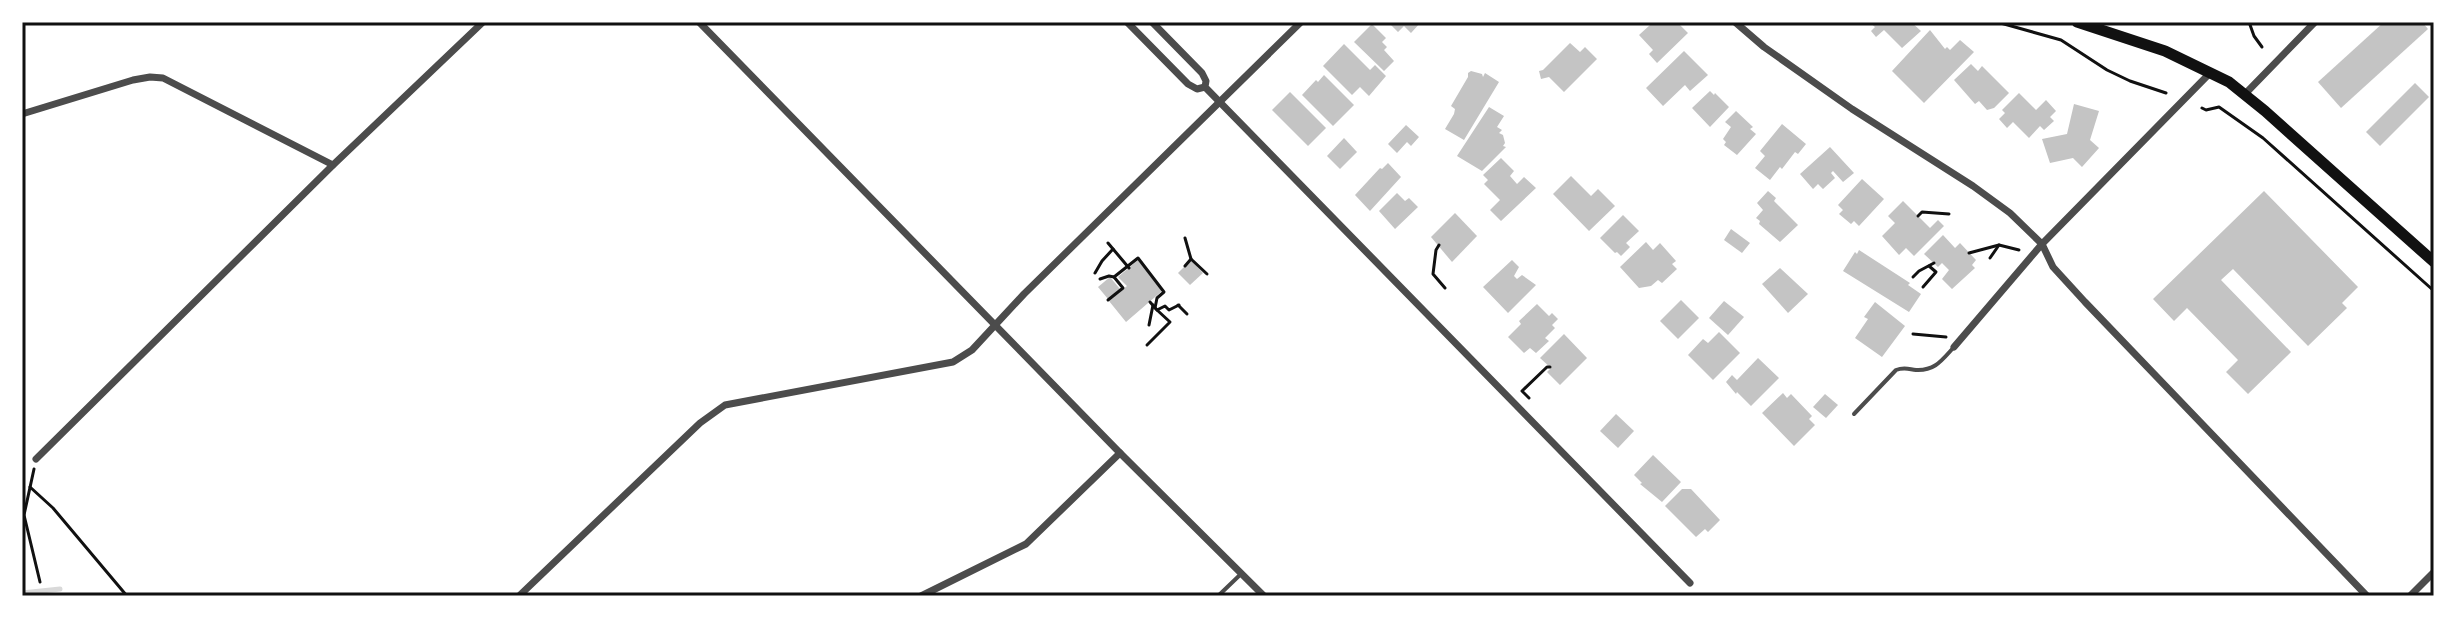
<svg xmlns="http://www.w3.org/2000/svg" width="2456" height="618" font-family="Rubik,sans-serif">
<rect width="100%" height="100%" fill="#fff"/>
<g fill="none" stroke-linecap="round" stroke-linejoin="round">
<polyline stroke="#d9d9d9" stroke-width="5" points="22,593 60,589"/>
</g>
<g fill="#c4c4c4">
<polygon points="1388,22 1421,22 1411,33 1404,26 1398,32"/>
<polygon points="1647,22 1656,22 1659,25 1662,22 1677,22 1688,33 1657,63 1649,54 1653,50 1639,35 1650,25"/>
<polygon points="1869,22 1911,22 1921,31 1902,48 1884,30 1876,37 1871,31 1875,27"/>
<polygon points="2384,22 2422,22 2428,29 2341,108 2318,82"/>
<polygon points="1372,24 1386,38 1382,42 1387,47 1384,50 1394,61 1384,71 1354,42"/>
<polygon points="1930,30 1945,49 1947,47 1950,50 1960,40 1974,52 1924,103 1892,71"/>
<polygon points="1570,43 1580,52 1585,47 1597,59 1564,92 1549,77 1541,79 1539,71 1543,70"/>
<polygon points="1344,44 1370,70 1375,65 1386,76 1369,96 1360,87 1352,95 1323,66"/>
<polygon points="1684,51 1708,75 1690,91 1685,85 1663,106 1646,88"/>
<polygon points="1971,64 1978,71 1982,66 2009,93 1994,108 1987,110 1979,101 1975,104 1954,80"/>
<polygon points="1471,71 1482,74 1483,77 1485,73 1499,82 1464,140 1445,129 1454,114 1455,109 1451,106 1468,77 1468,73"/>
<polygon points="1324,75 1354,105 1333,126 1302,95 1316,80 1318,82"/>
<polygon points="2415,83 2429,97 2380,146 2366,132"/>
<polygon points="1710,91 1714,95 1715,93 1729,107 1710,127 1692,108"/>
<polygon points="1290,92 1326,128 1308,146 1272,110"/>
<polygon points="2019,93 2036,110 2046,100 2056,111 2050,117 2054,121 2044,130 2040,126 2029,138 2013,122 2007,128 1999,119 2005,113 2002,110"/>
<polygon points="2074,104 2099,111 2090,140 2099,148 2082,167 2073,158 2050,163 2042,139 2067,134"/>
<polygon points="1489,107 1504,116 1497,127 1502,130 1499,133 1503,135 1505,143 1503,146 1506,147 1482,171 1457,156"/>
<polygon points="1736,111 1753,127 1750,129 1756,134 1737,155 1724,145 1726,142 1723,139 1731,127 1725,122"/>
<polygon points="1782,124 1806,144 1798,154 1795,152 1782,169 1780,167 1770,180 1755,168 1765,156 1760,151"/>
<polygon points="1406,125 1419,137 1411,146 1407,142 1397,153 1388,144"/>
<polygon points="1344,138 1357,152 1340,169 1327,156"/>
<polygon points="1830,147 1854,173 1843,182 1833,171 1831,173 1835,178 1823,189 1818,184 1813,189 1800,174"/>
<polygon points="1501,158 1514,171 1510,176 1517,184 1524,177 1536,188 1501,221 1490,210 1500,200 1484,184 1488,180 1483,175"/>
<polygon points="1388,163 1401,177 1370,211 1355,195 1380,168 1382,169"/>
<polygon points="1571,176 1591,196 1598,189 1615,206 1589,231 1553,194"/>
<polygon points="1862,179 1884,199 1859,226 1854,221 1851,224 1839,214 1843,210 1838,205"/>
<polygon points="1768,191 1776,198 1774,201 1798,225 1780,242 1759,224 1760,221 1756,218 1763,210 1757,203"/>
<polygon points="2264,191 2358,287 2342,303 2347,308 2308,346 2233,269 2221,280 2291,352 2248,394 2226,372 2238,360 2187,308 2174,321 2153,299"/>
<polygon points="1397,193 1405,201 1409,198 1418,207 1395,229 1379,211"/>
<polygon points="1903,201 1930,228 1938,220 1944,226 1914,256 1906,248 1899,255 1882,236 1895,223 1888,216"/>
<polygon points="1455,213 1477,236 1452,262 1431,237"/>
<polygon points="1623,215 1639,231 1626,243 1630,247 1621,256 1617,252 1615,253 1600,238"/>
<polygon points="1731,229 1750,243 1742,253 1724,240"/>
<polygon points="1943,235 1955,248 1960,243 1976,260 1972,265 1975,268 1952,289 1942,279 1949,270 1942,263 1938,267 1924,254"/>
<polygon points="1646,242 1653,250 1660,243 1676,261 1672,264 1677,269 1662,283 1658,280 1651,286 1639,288 1620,267"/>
<polygon points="1859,250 1910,283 1908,285 1921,294 1909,312 1843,271 1855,252 1857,254"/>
<polygon points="1138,260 1162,291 1126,322 1109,301 1127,286 1118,277"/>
<polygon points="1191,260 1203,273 1190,285 1178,273"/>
<polygon points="1512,260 1519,267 1514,276 1517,279 1522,275 1536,285 1508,313 1483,287"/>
<polygon points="1780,268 1808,294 1788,313 1762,284"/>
<polygon points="1110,277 1120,289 1108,299 1098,287"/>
<polygon points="1681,300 1699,318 1678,339 1660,321"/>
<polygon points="1724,301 1744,317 1728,335 1709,318"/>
<polygon points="1875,302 1905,326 1882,357 1855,338 1868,319 1864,317"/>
<polygon points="1537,304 1549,316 1552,313 1558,319 1552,325 1555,328 1545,338 1549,341 1536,353 1530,348 1524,353 1508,337 1521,324 1519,321"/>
<polygon points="1719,332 1740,353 1713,380 1688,355 1703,339 1708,343"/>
<polygon points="1564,334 1587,358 1560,385 1547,372 1551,368 1540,358"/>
<polygon points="1758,358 1779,378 1751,406 1737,392 1736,394 1726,382 1732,375 1737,380"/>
<polygon points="1783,393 1787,398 1791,394 1812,416 1809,419 1815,425 1794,446 1762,413"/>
<polygon points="1825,394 1838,405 1826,418 1813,407"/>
<polygon points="1616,414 1634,431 1618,448 1600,431"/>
<polygon points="1653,455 1681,482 1662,502 1640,484 1642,483 1634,475"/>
<polygon points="1682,489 1691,489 1720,520 1708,532 1705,529 1696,537 1665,506"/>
</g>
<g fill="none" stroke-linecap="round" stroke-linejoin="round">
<g stroke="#111" stroke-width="3">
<polyline points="1997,22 2061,40 2107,70 2130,81 2166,93"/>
<polyline points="2249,22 2254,36 2262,47"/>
<polyline points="2202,108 2206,110 2219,107 2263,138 2434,291"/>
<polyline points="1918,216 1922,212 1949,214"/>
<polyline points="1108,243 1129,268"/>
<polyline points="1439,245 1436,250 1433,274 1445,288"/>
<polyline points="1969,253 1999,245 2019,250"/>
<polyline points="1990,258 1999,245"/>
<polyline points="1191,259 1207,274"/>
<polyline points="1185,266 1191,259 1185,238"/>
<polyline points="1095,273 1102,261 1113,249"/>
<polyline points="1913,277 1919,271 1934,263"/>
<polyline points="1100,279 1109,276 1114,277"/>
<polyline points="1923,287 1936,272 1929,266"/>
<polyline points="1108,300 1123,288 1114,277 1138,258 1164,292 1157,298 1155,308"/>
<polyline points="1150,302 1157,310 1165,306 1169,310 1179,305"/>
<polyline points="1178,305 1187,314"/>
<polyline points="1149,325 1153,305"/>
<polyline points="1913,334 1946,337"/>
<polyline points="1147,345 1170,322 1157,310"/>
<polyline points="1529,398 1522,391 1547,367 1550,367"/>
<polyline points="34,469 24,515 40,582"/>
<polyline points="30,487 53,508 127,596"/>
</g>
<g stroke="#4c4c4c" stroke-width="4">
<path d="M1854,414L1896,370C1904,367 1908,369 1916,370C1935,371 1942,360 1954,347"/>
<polyline points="1218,596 1242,573"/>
</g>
<g stroke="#4c4c4c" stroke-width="7">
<polyline points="699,22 1120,453 1264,596"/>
<polyline points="1127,22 1188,84 1197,89 1205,87"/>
<polyline points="1152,22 1202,73 1206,81 1205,87 1690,583"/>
<polyline points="1735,22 1764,47 1852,109 1973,186 2010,213 2042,244 2053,267 2085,302 2367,596"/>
<polyline points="2245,94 2315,22"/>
<polyline points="22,114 133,80 150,77 163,78 333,165"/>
<polyline points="1954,347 2042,244 2211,72"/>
<polyline points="36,459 333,165 483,22"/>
<polyline points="519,596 700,423 725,405 953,362 972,350 1024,294 1301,22"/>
<polyline points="921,596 1026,544 1120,453"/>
<polyline points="2410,596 2434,572"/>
</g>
<polyline stroke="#111" stroke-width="11" points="2077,22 2165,51 2229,82 2265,111 2434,262"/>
</g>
<rect width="2456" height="618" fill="none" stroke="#ffffff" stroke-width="48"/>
<rect x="24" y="24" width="2408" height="570" fill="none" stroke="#111" stroke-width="3"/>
</svg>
